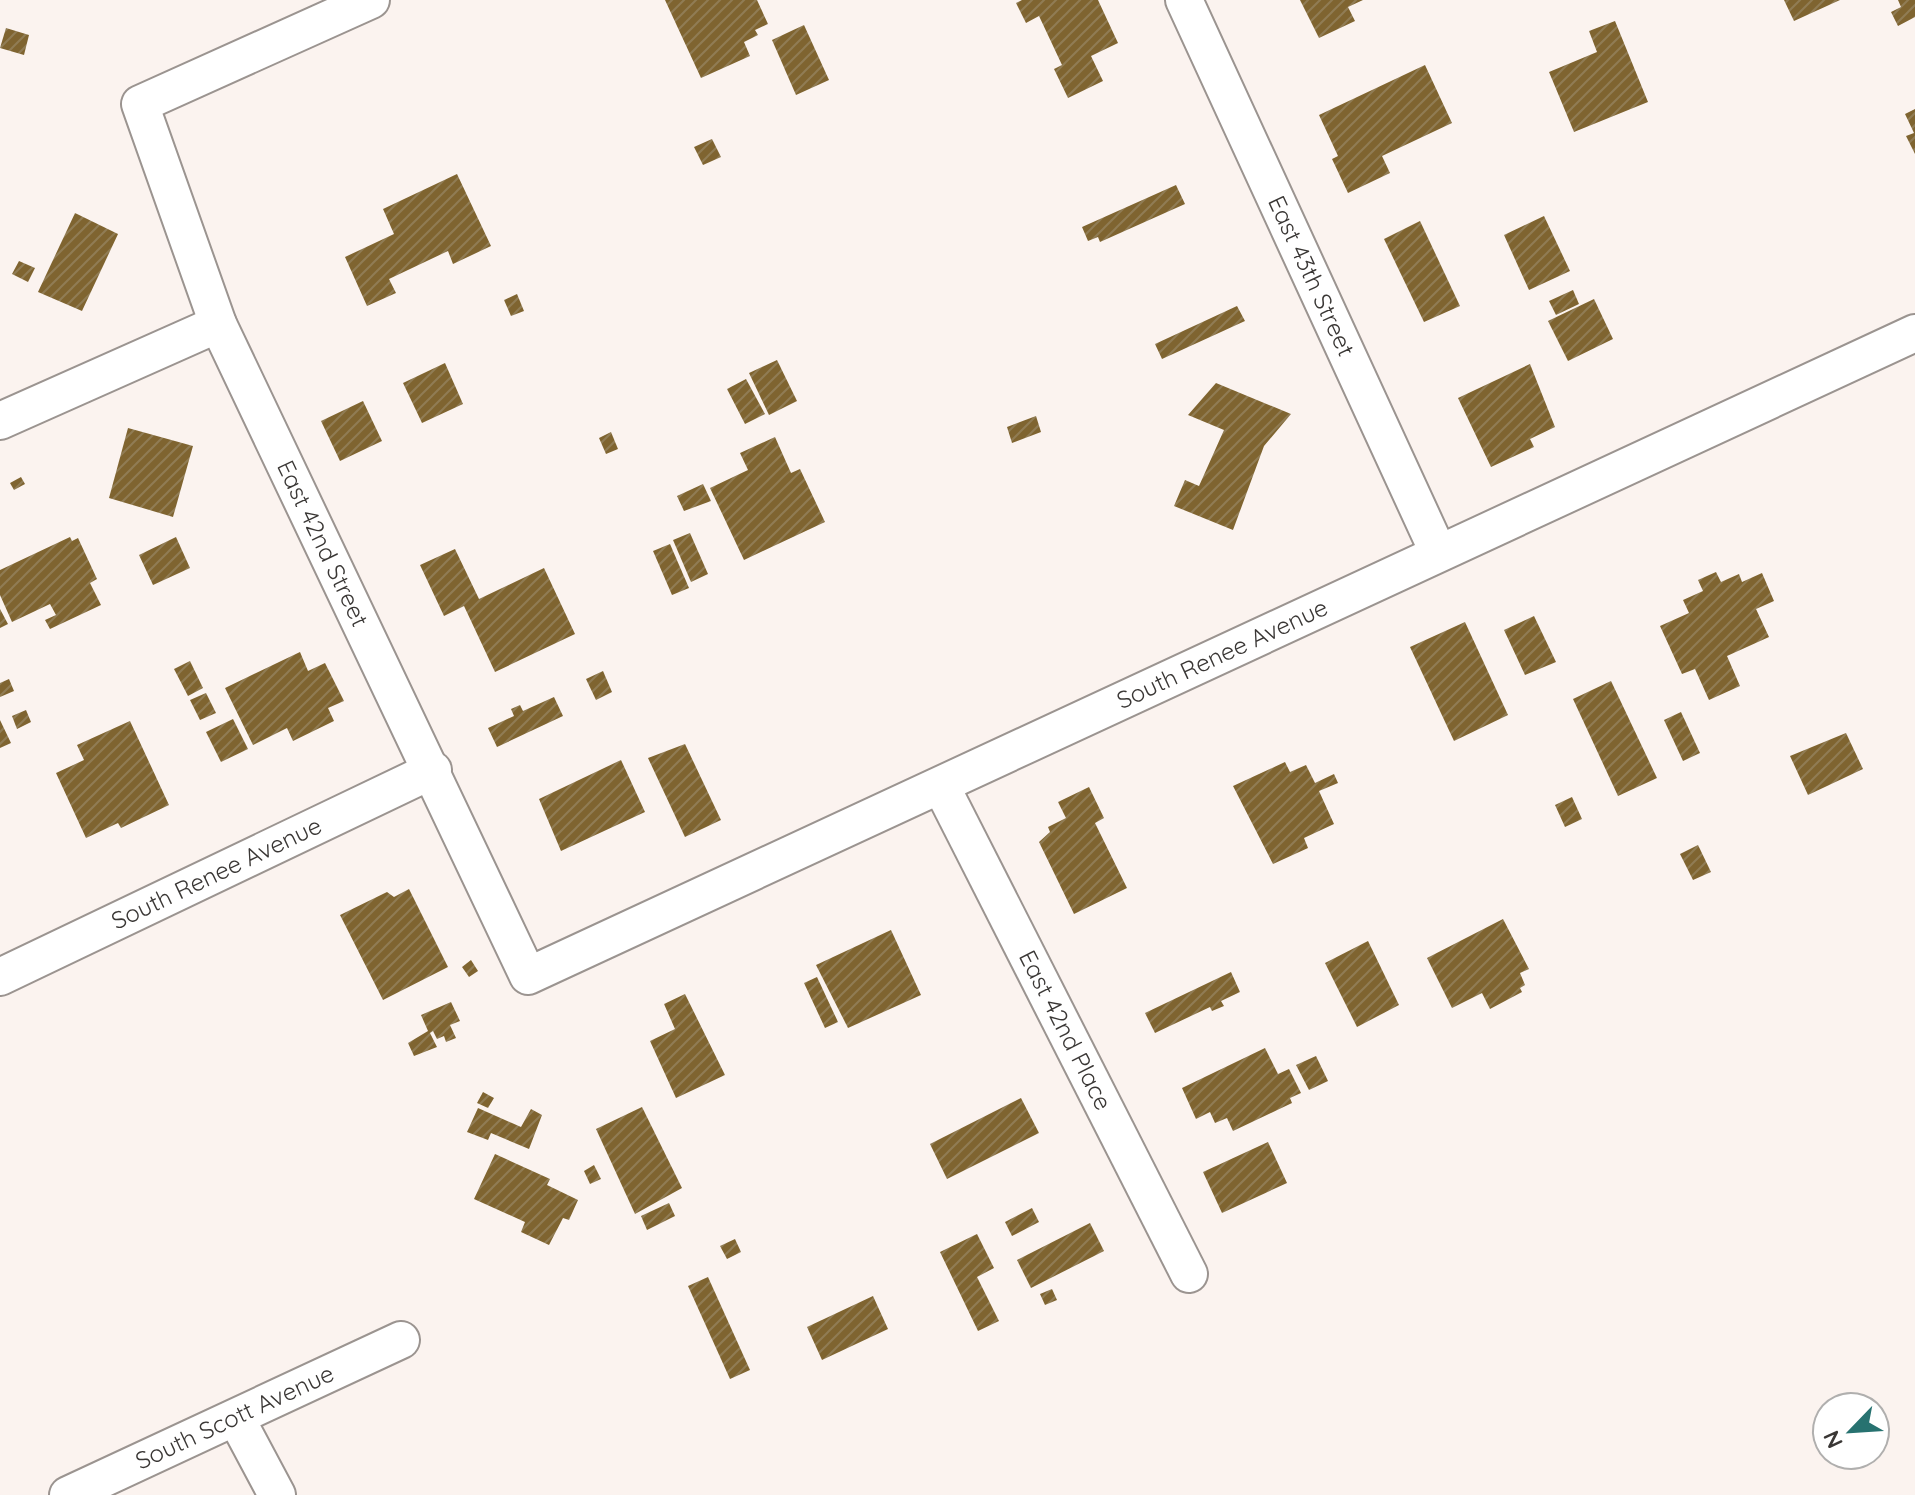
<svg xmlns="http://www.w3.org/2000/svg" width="1915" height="1495" font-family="Quicksand,sans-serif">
<defs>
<pattern id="building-hatch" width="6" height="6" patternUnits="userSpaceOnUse" patternTransform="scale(2)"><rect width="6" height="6" fill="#7f6430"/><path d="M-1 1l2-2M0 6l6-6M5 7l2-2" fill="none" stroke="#907c54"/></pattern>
</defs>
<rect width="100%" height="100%" fill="#fbf3ef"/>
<g fill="url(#building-hatch)">
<polygon points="665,0 757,0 768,24 755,30 758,35 744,42 750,56 701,78"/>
<polygon points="1022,0 1098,0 1118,43 1091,56 1103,81 1068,98 1054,69 1062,65 1039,16 1026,23 1016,3"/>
<polygon points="1300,0 1363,0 1348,7 1355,21 1319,38"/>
<polygon points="1784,0 1840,0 1794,21"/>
<polygon points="1898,0 1915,0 1915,17 1898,26 1891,12 1901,7"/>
<polygon points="1615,21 1648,102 1574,132 1549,72 1597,52 1589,31"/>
<polygon points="804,25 829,80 796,95 772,40"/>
<polygon points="6,28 29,35 24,55 0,48"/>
<polygon points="1425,65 1452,123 1382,156 1390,173 1348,193 1332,159 1338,156 1319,115"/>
<polygon points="1915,109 1915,154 1906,136 1914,133 1905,114"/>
<polygon points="712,139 721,157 703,165 694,147"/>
<polygon points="457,174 491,246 453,264 448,251 389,279 396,293 367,306 345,257 394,234 383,209"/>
<polygon points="1176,185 1185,204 1100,242 1098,237 1088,241 1082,227"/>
<polygon points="75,213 118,234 82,311 38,292"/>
<polygon points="1544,216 1570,271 1529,290 1504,235"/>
<polygon points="1420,221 1460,306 1424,322 1384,239"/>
<polygon points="19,261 35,268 28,282 12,274"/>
<polygon points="1573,290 1579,304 1556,315 1549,301"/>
<polygon points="517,294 524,311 511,316 504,300"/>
<polygon points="1594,299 1613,339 1568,361 1548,321"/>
<polygon points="1237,306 1245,321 1162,359 1155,344"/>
<polygon points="777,360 797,401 769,415 749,373"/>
<polygon points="445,363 463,404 422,423 403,383"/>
<polygon points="1530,364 1555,427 1530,439 1534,447 1491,467 1458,398"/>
<polygon points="746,379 765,414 745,424 727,389"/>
<polygon points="1216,383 1291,414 1264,446 1233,530 1174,506 1185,480 1199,486 1224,430 1188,415"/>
<polygon points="363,401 382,441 340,461 321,421"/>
<polygon points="1036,416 1041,432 1012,443 1007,427"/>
<polygon points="128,428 193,446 173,517 109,498"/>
<polygon points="611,432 618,449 606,454 599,438"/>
<polygon points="775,437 791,473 800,469 825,522 744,560 710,488 748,470 740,453"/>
<polygon points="21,477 25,484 14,490 10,483"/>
<polygon points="703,484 711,501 684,511 677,496"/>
<polygon points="690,533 708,574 691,582 673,540"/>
<polygon points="70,537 72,541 78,538 97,579 90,583 101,605 50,629 45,620 56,615 50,604 12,622 0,595 0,570"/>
<polygon points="176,537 190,568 153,585 139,555"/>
<polygon points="670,544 689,588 672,595 653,551"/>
<polygon points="455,549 479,599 544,568 575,634 495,672 464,606 444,616 420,565"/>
<polygon points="1716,572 1721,582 1739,574 1742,582 1762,573 1774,601 1756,609 1769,637 1727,656 1740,686 1709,700 1695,669 1682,674 1660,626 1689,613 1683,600 1703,591 1698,580"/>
<polygon points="0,609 8,624 0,628"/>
<polygon points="1534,616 1556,662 1525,675 1504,630"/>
<polygon points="1465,622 1508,715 1454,741 1410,647"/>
<polygon points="300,652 308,671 325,663 344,701 328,708 334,721 293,741 287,728 253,745 225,688"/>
<polygon points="190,661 203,688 188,696 174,669"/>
<polygon points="603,671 612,692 596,700 586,679"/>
<polygon points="9,679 14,691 0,697 0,683"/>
<polygon points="1611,681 1657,778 1618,796 1573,699"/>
<polygon points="206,693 216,713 200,720 190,700"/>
<polygon points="554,697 563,716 497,747 488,728 514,716 511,709 520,705 523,711"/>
<polygon points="26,710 31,722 17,729 12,716"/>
<polygon points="1681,712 1700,753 1683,761 1664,720"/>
<polygon points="233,719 248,749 221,762 206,732"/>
<polygon points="0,720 11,743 0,748"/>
<polygon points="130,721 169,805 121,828 118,823 86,838 56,773 84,760 77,745"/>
<polygon points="1846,733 1863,769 1808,795 1790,756"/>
<polygon points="685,744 721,820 685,837 648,758"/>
<polygon points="621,760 645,812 561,851 539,799"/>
<polygon points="1285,762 1290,772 1306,765 1315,783 1334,774 1338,783 1319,791 1334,824 1304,838 1308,848 1273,864 1233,786"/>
<polygon points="1089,787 1104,818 1095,823 1127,888 1074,914 1039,842 1050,832 1048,827 1066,818 1058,802"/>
<polygon points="1572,797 1582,819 1565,827 1555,805"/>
<polygon points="1698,845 1711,872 1693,880 1680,854"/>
<polygon points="409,889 448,967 383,1000 340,915 387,892 394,897"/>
<polygon points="1503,919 1529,969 1520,973 1525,985 1520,988 1522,992 1490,1009 1482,993 1452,1008 1427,958"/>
<polygon points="891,930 921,995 848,1028 816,965"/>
<polygon points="1368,941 1399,1005 1357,1027 1325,963"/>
<polygon points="471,960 478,971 469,977 462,967"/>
<polygon points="1231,972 1240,992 1221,1001 1224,1006 1212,1011 1210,1007 1155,1033 1145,1013"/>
<polygon points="817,977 838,1022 825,1028 804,983"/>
<polygon points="685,994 725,1075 676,1098 650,1041 675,1029 664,1004"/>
<polygon points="451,1002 460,1021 450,1025 456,1038 446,1042 444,1036 437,1039 433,1031 430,1033 437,1047 414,1056 408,1043 428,1031 421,1015"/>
<polygon points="1265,1048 1278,1074 1289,1069 1301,1093 1290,1098 1292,1103 1233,1131 1227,1118 1215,1123 1210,1112 1196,1119 1182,1088"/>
<polygon points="1316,1056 1328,1081 1309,1090 1296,1065"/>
<polygon points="483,1092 494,1098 488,1108 477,1103"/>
<polygon points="1021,1098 1039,1133 947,1179 930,1144"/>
<polygon points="642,1107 682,1188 635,1214 596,1129"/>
<polygon points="478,1108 521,1127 531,1109 542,1115 529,1149 491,1133 488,1140 467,1132"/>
<polygon points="1268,1142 1287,1183 1222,1213 1203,1172"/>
<polygon points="495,1154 550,1179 547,1185 578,1200 569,1220 563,1218 549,1245 521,1232 525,1222 474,1199"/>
<polygon points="594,1165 601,1179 590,1184 584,1171"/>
<polygon points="669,1203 675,1216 647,1230 641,1216"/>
<polygon points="1032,1208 1039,1222 1012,1236 1005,1222"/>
<polygon points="1090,1223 1104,1251 1031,1288 1017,1260"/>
<polygon points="977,1234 994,1268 977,1277 999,1321 978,1331 940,1252"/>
<polygon points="735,1239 741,1252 727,1259 720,1246"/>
<polygon points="708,1277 750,1370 730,1379 688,1286"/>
<polygon points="1052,1289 1057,1300 1045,1305 1040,1294"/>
<polygon points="873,1296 888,1329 822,1360 807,1327"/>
</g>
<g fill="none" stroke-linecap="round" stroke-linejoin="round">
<g stroke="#9b9490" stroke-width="40">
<g id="street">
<path id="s1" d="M371,0L140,104L218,324L528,976L1915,333"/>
<path id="s2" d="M1184,0L1438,552"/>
<polyline points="0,421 218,324"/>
<path id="s3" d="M941,786L1189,1274"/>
<path id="s4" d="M0,977L433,770"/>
<polyline points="236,1418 277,1495"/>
<path id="s5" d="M68,1495L401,1340"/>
</g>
</g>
<use href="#street" stroke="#fff" stroke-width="36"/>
</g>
<g text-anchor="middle" stroke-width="8" stroke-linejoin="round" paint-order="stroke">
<g font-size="24" fill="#3a3735" stroke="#fff">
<text dy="8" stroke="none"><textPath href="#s2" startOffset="304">East 43th Street</textPath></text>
<text dy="8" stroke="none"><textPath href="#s1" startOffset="730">East 42nd Street</textPath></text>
<text dy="8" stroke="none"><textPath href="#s1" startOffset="1974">South Renee Avenue</textPath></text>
<text dy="8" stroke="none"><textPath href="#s4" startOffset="240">South Renee Avenue</textPath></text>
<text dy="8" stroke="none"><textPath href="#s3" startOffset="274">East 42nd Place</textPath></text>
<text dy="8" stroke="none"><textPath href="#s5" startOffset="184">South Scott Avenue</textPath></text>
</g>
</g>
<g transform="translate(1851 1431) rotate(245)"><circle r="38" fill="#ffffff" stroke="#b0afae" stroke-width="2"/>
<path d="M0-6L14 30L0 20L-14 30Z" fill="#277270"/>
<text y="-12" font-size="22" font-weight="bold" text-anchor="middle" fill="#3a3735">N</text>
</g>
</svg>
